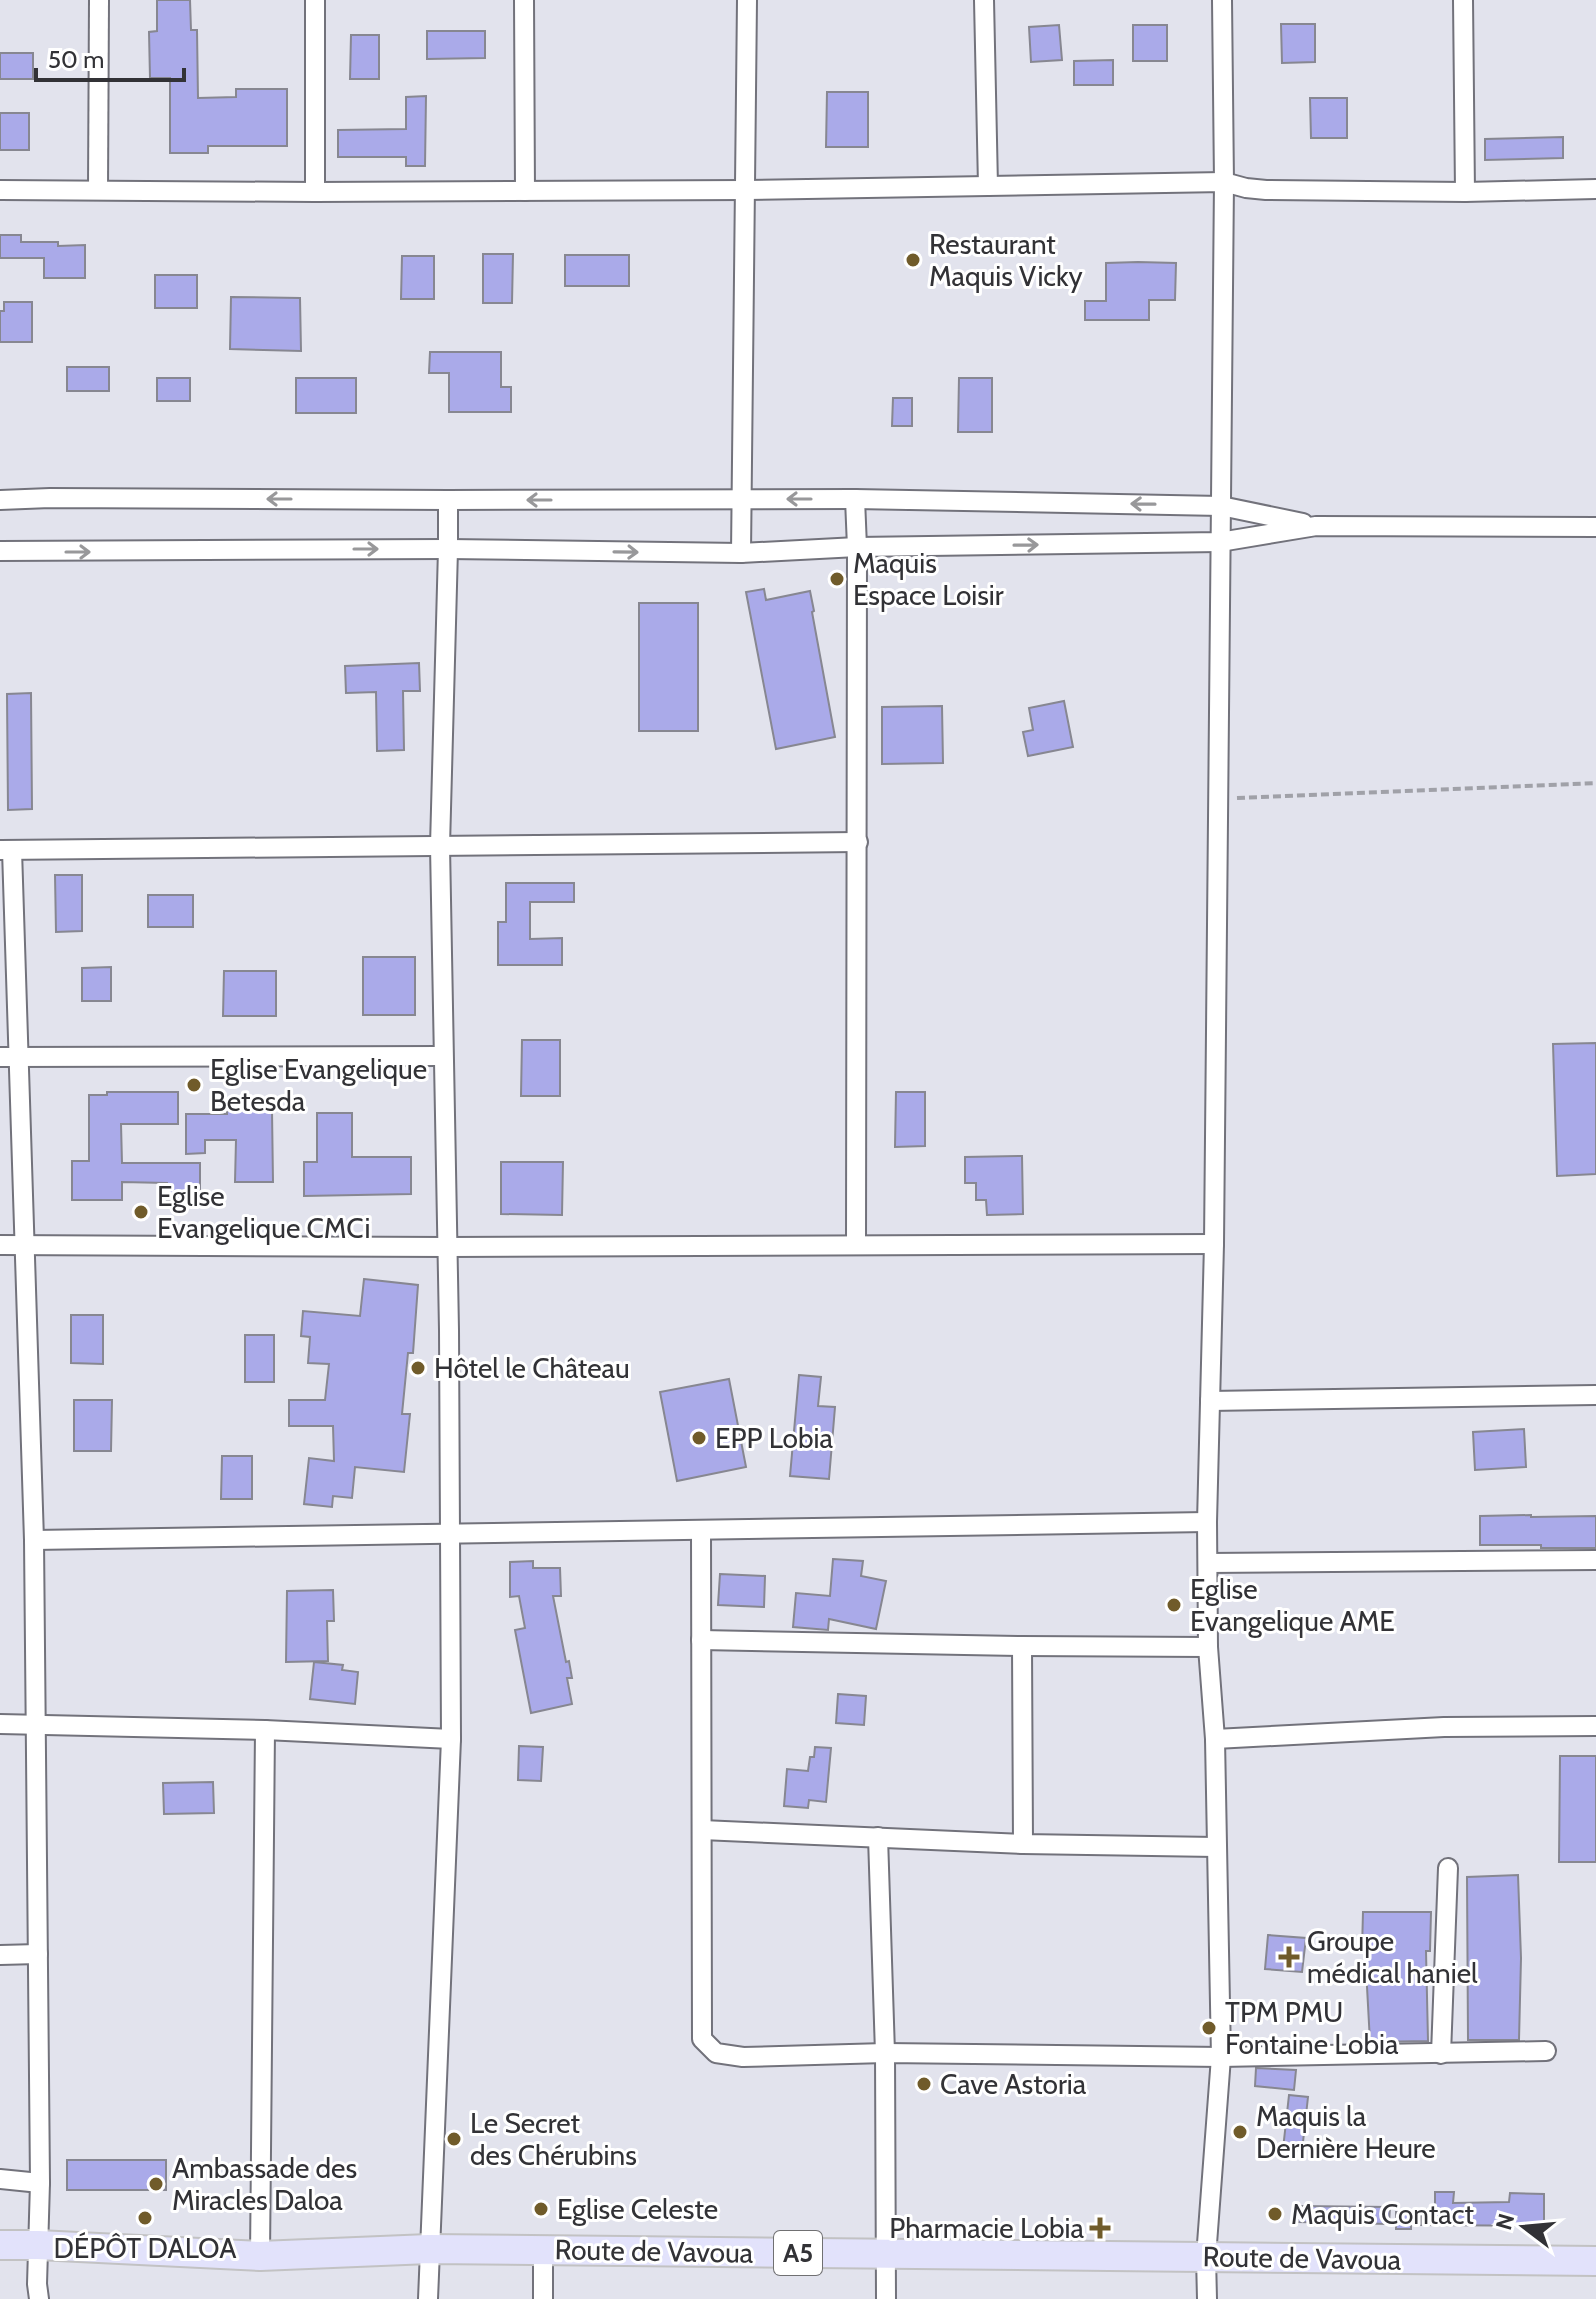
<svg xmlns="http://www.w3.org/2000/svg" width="1596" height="2299" font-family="Cabin,sans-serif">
<rect width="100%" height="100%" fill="#e2e3ed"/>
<g fill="#aaaae9" stroke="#878791" stroke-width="2">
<polygon points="157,0 190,0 191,30 197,30 198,98 236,97 236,89 287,89 287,146 208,146 208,153 170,153 170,78 150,78 149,32 157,31"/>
<polygon points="1281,24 1315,24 1315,62 1282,63"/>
<polygon points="1059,25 1062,60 1031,62 1029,27"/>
<rect x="1133" y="25" width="34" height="36"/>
<polygon points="427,31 485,31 485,58 427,59"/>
<polygon points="351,35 379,35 379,79 350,79"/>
<rect x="0" y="53" width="33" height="26"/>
<polygon points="1113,60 1113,85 1074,85 1074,61"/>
<polygon points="827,92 868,92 868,147 826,147"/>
<polygon points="426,96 425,166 406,166 406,157 338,157 338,130 406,129 406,97"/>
<polygon points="1310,98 1347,98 1347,138 1311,138"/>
<rect x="0" y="113" width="29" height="37"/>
<polygon points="1563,137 1563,158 1485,160 1485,139"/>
<polygon points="0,235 21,235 21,242 58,242 58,246 85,245 85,278 44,278 44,258 0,258"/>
<polygon points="483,254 513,254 512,303 483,303"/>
<rect x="565" y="255" width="64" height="31"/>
<polygon points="402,256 434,256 434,299 401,299"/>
<polygon points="1138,262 1176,263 1175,300 1149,300 1149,320 1085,320 1085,301 1106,301 1106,263"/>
<rect x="155" y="275" width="42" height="33"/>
<polygon points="231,297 300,298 301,351 230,349"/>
<polygon points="4,302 32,302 32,342 0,342 0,311 4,311"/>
<polygon points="430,352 501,352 501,387 511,387 511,412 449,412 449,373 429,373"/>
<rect x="67" y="367" width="42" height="24"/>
<rect x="157" y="378" width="33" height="23"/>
<rect x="296" y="378" width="60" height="35"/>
<polygon points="959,378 992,378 992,432 958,432"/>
<polygon points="893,398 912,398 912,426 892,426"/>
<polygon points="764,589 766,600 810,591 814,611 812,612 835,737 776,749 746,592"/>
<rect x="639" y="603" width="59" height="128"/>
<polygon points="419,663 420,691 403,691 404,750 377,751 376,692 346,693 345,666"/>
<polygon points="31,693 32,809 8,810 7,694"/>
<polygon points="1064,701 1073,747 1028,756 1023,732 1033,730 1029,708"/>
<polygon points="942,706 943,763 882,764 882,707"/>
<polygon points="55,875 82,875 82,931 56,932"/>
<polygon points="506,883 574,883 574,902 530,902 530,939 562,938 562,965 498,965 498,922 506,922"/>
<rect x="148" y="895" width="45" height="32"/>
<rect x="363" y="957" width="52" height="58"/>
<polygon points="111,967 111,1001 82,1001 82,968"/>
<polygon points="224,971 276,971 276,1016 223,1016"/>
<polygon points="522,1040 560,1040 560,1096 521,1096"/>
<polygon points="1596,1043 1596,1174 1557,1176 1553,1044"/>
<polygon points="107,1092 178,1092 178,1124 121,1124 122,1163 200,1163 200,1201 167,1201 167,1183 122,1182 122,1200 72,1200 72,1161 89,1161 89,1095 107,1095"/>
<polygon points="896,1092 925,1092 925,1146 895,1147"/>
<polygon points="227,1111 272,1111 273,1182 235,1182 236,1140 205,1140 205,1153 186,1154 186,1114 227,1114"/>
<polygon points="317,1113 352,1113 352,1157 411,1157 411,1194 304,1196 304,1162 317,1162"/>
<polygon points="1022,1156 1023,1214 987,1215 986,1200 976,1200 976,1183 965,1183 965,1157"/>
<polygon points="501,1162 563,1162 562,1215 501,1214"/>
<polygon points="364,1279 418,1285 413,1353 408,1353 402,1414 410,1414 404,1472 355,1467 352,1498 333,1496 332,1507 304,1504 309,1458 334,1461 333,1426 289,1426 289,1400 325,1400 329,1364 308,1363 310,1337 301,1336 303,1311 360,1316"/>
<polygon points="71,1315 103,1315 103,1364 71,1363"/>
<rect x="245" y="1335" width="29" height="47"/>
<polygon points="799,1375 821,1377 818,1406 835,1407 829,1479 790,1476"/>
<polygon points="729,1379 746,1467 677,1481 660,1392"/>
<polygon points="74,1400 112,1400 111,1451 74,1451"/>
<polygon points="1524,1429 1526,1467 1475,1470 1473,1432"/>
<polygon points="222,1456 252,1456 252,1499 221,1499"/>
<polygon points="1531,1515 1531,1517 1596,1516 1596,1548 1541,1548 1541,1545 1480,1545 1480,1516"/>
<polygon points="833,1559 863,1561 861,1576 886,1581 876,1629 829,1619 828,1630 793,1627 796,1593 830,1596"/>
<polygon points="533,1561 533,1568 560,1568 561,1596 553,1596 566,1662 569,1661 572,1678 567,1678 572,1704 531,1713 515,1630 525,1628 519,1596 510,1597 510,1562"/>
<polygon points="720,1574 765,1576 764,1607 718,1605"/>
<polygon points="333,1590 334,1621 327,1621 328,1661 286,1662 287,1591"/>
<polygon points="314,1662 343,1665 342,1670 358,1672 355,1704 310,1699"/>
<polygon points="838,1694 866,1696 864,1725 836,1723"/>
<polygon points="519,1746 543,1747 541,1781 518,1780"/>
<polygon points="815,1747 831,1748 826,1802 809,1800 808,1808 784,1806 787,1769 808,1771 810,1757 814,1757"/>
<polygon points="1560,1756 1596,1756 1596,1862 1559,1862"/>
<polygon points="213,1782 214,1813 164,1814 163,1783"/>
<polygon points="1518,1875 1521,1958 1519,2040 1468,2040 1467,1877"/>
<polygon points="1363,1912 1431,1912 1430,1951 1426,1951 1428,2041 1370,2042 1365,1950 1362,1950"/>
<polygon points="1268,1935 1306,1938 1302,1972 1265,1969"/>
<polygon points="1256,2068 1296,2070 1294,2090 1255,2086"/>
<polygon points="1289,2095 1308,2097 1302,2151 1283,2149"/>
<rect x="67" y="2160" width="99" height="30"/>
<polygon points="1435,2192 1454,2192 1453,2203 1509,2202 1510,2193 1544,2194 1544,2226 1421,2225 1421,2209 1435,2209"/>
<polygon points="1298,2206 1390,2207 1389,2224 1298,2222"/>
<rect x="1396" y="2212" width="15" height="17"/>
</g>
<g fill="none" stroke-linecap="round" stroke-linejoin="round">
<g stroke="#72727b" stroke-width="22">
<g id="street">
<polyline points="315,0 315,192"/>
<polyline points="524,0 525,191"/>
<polyline points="984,0 988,186"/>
<polyline points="1463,0 1465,192"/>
<polyline points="98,189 99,0"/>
<polyline points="0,190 315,192 746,190 1224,182 1246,188 1266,190 1465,192 1596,189"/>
<polyline points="855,499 857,547 856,1245"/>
<polyline points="0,500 50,498 448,500 855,499 1221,506 1303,523"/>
<polyline points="0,551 448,549 741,553 857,547 1220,542 1316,526 1596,527"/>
<polyline points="741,553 747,0"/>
<polyline points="1,850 858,842"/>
<polyline points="12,850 34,1540 40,2183 37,2284 39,2299"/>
<polyline points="0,1057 442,1056"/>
<polyline points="0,1245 447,1247 1214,1244"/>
<polyline points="1210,1401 1596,1395"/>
<polyline points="701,1531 702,2039 716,2053 743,2057 885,2053 1221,2057 1546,2051"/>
<polyline points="34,1540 1207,1522"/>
<polyline points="1208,1563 1596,1560"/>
<polyline points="701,1640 1022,1646 1208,1647"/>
<polyline points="1022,1646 1023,1844"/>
<polyline points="0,1724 265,1730 451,1739"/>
<polyline points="1215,1739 1444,1727 1596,1726"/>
<polyline points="702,1830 1023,1844 1216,1847"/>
<polyline points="878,1837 885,2053 886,2299"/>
<polyline points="0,1955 38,1954"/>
<polyline points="1441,2054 1448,1868"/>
<polyline points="0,2179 40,2183"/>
<polyline points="260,2256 265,1730"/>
<polyline points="428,2299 451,1739 449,1330 440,846 448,549 448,500"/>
<polyline points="543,2299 543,2250"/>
<polyline points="1207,2299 1206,2257 1221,2057 1215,1739 1208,1647 1207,1522 1214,1244 1224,182 1222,0"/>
</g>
</g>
<g stroke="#c2c2c3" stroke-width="32">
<polyline id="primary" points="0,2245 38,2245 260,2256 429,2249 1596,2261"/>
</g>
<polyline stroke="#a0a1a8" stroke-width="4" stroke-dasharray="8 4" stroke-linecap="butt" points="1237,798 1596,783"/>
<use href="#street" stroke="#fff" stroke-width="18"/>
<use href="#primary" stroke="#e2e2fb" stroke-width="28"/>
</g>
<defs><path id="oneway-shaft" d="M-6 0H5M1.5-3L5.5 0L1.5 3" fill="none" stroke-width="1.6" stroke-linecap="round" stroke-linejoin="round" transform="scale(2)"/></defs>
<g stroke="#98989a">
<use href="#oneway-shaft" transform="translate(279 499) rotate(-180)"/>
<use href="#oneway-shaft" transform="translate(799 499) rotate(180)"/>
<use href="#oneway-shaft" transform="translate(539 500) rotate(180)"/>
<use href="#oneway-shaft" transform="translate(1143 504) rotate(-179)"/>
<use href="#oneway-shaft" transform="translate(1026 545) rotate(-1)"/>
<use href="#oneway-shaft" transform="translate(366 549)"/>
<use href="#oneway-shaft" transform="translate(78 552)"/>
<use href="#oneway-shaft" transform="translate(626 552) rotate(1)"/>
</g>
<g fill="#705b2a" stroke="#fff" stroke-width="3">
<circle cx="913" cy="260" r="8"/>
<circle cx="837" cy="579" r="8"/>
<circle cx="194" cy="1085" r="8"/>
<circle cx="141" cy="1212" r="8"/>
<circle cx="418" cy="1368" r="8"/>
<circle cx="699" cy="1438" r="8"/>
<circle cx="1174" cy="1605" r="8"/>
<path d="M1285 1945h8v8h8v8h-8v8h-8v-8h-8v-8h8z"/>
<circle cx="1209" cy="2028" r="8"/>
<circle cx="924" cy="2084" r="8"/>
<circle cx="1240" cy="2132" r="8"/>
<circle cx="454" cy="2139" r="8"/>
<circle cx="156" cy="2184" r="8"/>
<circle cx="541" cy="2209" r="8"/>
<circle cx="1275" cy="2214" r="8"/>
<circle cx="145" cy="2218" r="8"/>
<path d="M1096 2216h8v8h8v8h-8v8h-8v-8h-8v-8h8z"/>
</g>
<g text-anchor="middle" stroke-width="6" stroke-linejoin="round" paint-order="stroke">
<rect fill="#fff" stroke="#707072" stroke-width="2" x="774" y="2231" width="48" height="44" rx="6"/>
<g font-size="26" font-weight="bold" fill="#323236">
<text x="798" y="2262">A5</text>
</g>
<g font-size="28" fill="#323236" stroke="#fff" text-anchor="start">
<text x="929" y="254">Restaurant<tspan x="929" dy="32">Maquis Vicky</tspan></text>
<text x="853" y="573">Maquis<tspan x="853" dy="32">Espace Loisir</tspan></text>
<text x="210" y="1079">Eglise Evangelique<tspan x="210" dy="32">Betesda</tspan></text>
<text x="157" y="1206">Eglise<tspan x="157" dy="32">Evangelique CMCi</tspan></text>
<text x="434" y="1378">Hôtel le Château</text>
<text x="715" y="1448">EPP Lobia</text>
<text x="1190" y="1599">Eglise<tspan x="1190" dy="32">Evangelique AME</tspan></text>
<text x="1307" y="1951">Groupe<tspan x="1307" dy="32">médical haniel</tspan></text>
<text x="1225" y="2022">TPM PMU<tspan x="1225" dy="32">Fontaine Lobia</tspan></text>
<text x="940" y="2094">Cave Astoria</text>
<text x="1256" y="2126">Maquis la<tspan x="1256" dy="32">Dernière Heure</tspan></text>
<text x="470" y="2133">Le Secret<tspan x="470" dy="32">des Chérubins</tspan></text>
<text x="172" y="2178">Ambassade des<tspan x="172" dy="32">Miracles Daloa</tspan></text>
<text x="557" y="2219">Eglise Celeste</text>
<text x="1291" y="2224">Maquis Contact</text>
<text x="1084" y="2238" text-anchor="end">Pharmacie Lobia</text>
<text x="145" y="2258" text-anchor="middle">DÉPÔT DALOA</text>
</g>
<g font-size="28" fill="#323236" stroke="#fff">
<text transform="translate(654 2251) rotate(1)" y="10">Route de Vavoua</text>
<text transform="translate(1302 2258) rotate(1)" y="10">Route de Vavoua</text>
</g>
</g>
<g transform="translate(1524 2227) rotate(286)" stroke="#ffffff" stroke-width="6" paint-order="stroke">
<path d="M0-6L14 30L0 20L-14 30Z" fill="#323236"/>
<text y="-12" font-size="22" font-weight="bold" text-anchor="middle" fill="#323236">N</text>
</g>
<path d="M36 68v12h148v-12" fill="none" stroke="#323236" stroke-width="4"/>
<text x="48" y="68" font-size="24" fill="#323236" stroke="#ffffff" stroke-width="6" paint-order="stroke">50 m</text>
</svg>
